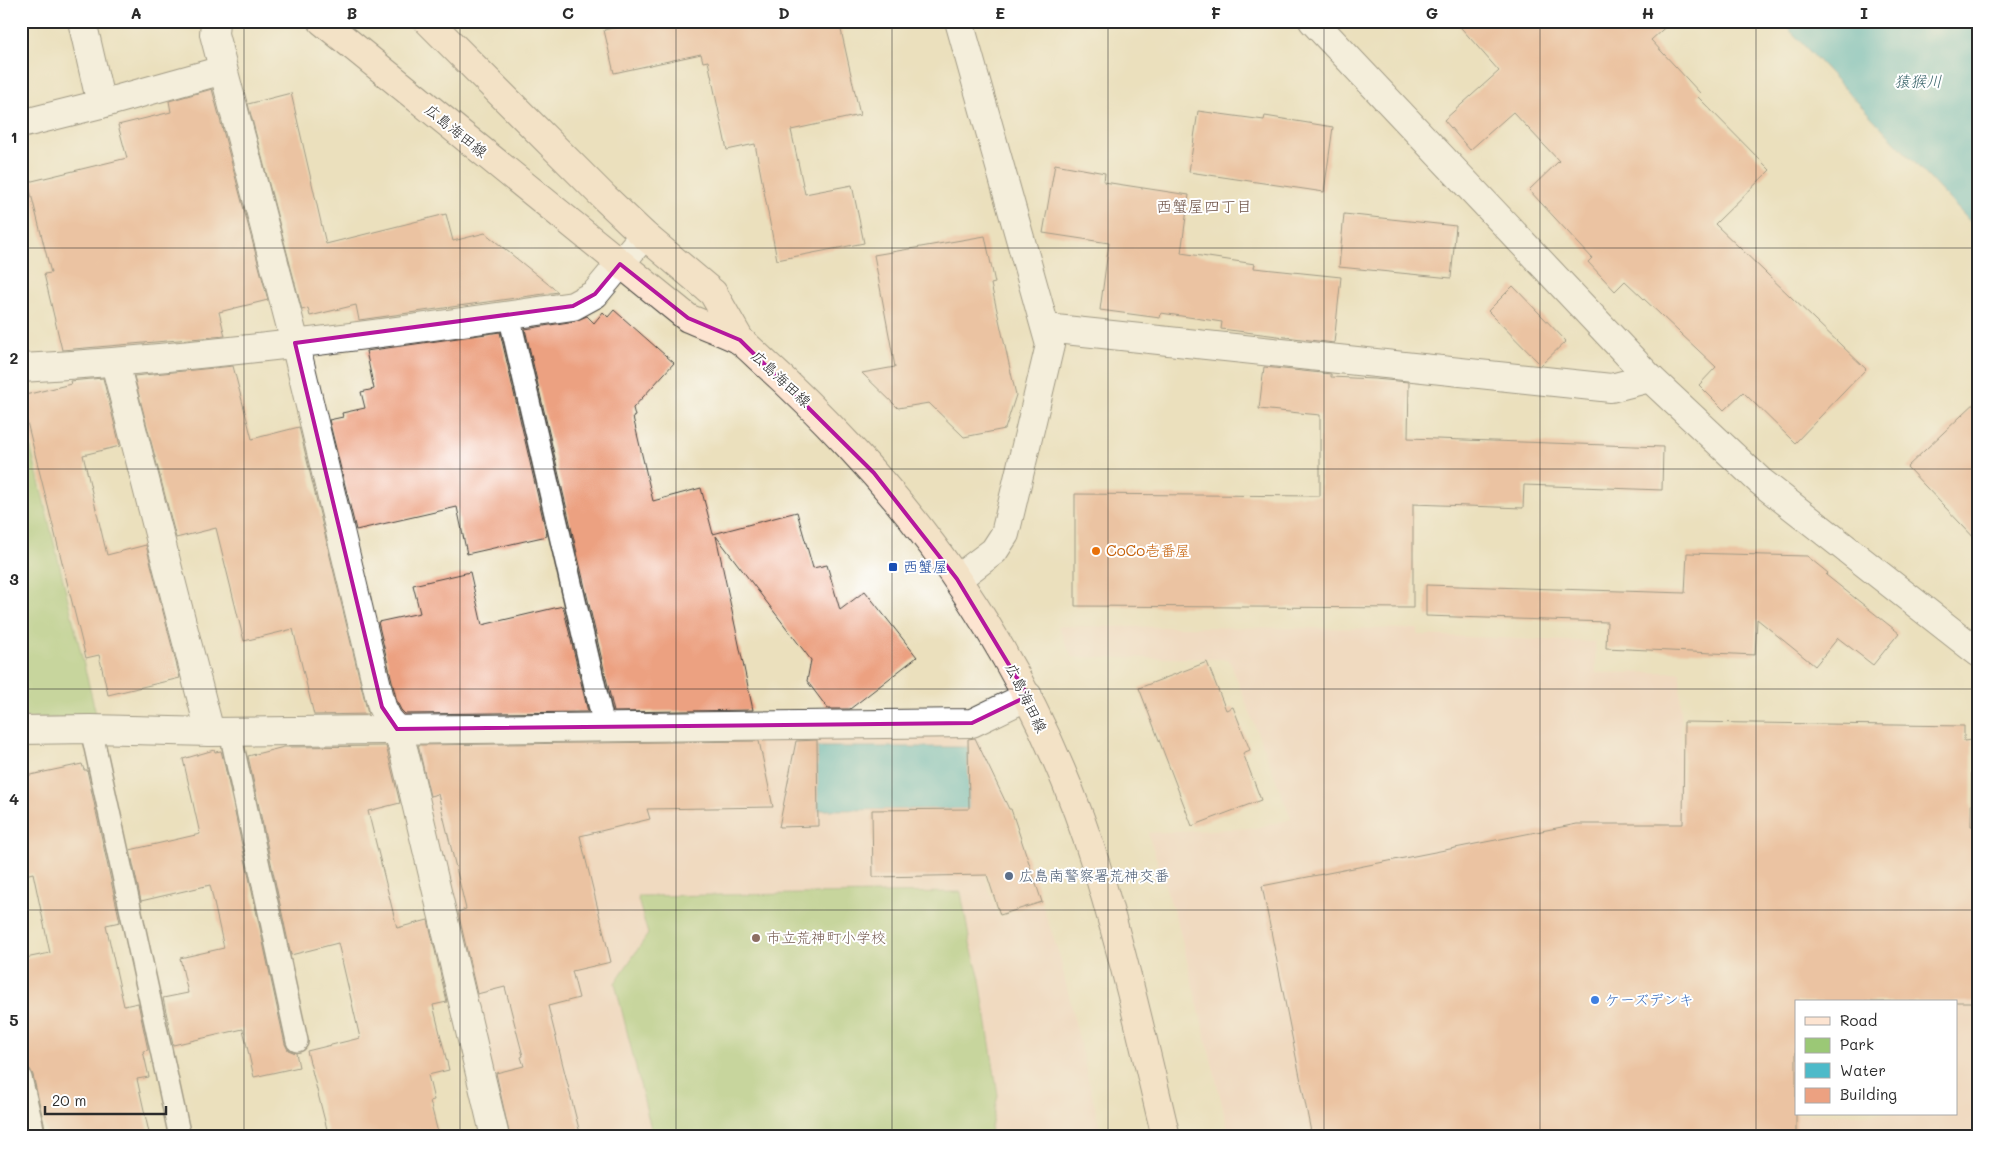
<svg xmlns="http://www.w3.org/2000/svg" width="2000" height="1158" font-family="Mali,'Klee One',sans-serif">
<rect width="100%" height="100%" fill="#fff"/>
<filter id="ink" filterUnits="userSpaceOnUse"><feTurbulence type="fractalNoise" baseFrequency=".02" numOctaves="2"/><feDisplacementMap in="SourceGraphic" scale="10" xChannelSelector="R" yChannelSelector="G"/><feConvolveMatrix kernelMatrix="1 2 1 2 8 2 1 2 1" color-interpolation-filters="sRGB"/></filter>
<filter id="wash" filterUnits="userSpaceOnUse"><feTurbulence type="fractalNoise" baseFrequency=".0096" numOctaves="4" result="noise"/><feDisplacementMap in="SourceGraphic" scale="20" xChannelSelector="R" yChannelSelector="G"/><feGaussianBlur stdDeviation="1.12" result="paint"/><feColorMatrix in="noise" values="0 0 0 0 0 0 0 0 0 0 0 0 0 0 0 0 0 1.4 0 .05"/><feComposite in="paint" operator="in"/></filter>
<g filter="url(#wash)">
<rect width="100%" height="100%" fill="#ebe0bd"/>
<g fill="#f6d2c4" fill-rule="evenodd">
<path d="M1058,626L1418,629V635L1595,642L1596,673L1680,672L1683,814L1979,817V1137H1230L1179,928L1148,833L1255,828L1291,819L1229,659L1072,657ZM1796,1002H1956V1114H1796Z"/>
<polygon points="976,734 1010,807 972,821 974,844 999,917 1042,903 1060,958 1102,1137 507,1137 414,752 426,740"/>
</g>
<g fill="#9bc876" stroke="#637a50">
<polygon points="21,408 97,718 21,718"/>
<polygon points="961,892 970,943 980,979 998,1095 989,1137 653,1137 615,983 648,934 637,896"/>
</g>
<g fill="#4dbac9" stroke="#3c727a">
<polygon points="1781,21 1979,21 1979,231"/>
<polygon points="817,747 968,747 969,809 818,810"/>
</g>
<g id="blocks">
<g fill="#eca181">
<polygon points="644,21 839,21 860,115 791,130 805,194 852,185 864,243 777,260 755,144 727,150 708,61 703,62 701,54 614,73 604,30"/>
<polygon points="1455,21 1672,21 1651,40 1700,93 1697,96 1770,170 1715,224 1866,369 1795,443 1743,392 1724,410 1699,385 1716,367 1625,281 1615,291 1588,262 1592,258 1529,190 1559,161 1513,112 1470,150 1444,120 1499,71"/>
<polygon points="212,89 268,300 219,312 225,336 62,350 44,274 51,273 28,182 127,158 118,125 171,112 169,101"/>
<polygon points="291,93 326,244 446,214 453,241 485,233 558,292 359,320 356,305 310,316 308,308 302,310 248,104"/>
<polygon points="1198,111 1264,120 1265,116 1333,127 1324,192 1189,172"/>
<polygon points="1055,164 1105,173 1104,182 1189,195 1181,253 1255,264 1254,268 1341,277 1334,343 1221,329 1222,322 1161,313 1160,318 1100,310 1109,243 1043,233"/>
<polygon points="1344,214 1456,226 1451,278 1339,267"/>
<polygon points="985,236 995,283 991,284 1016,395 1005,429 964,437 929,403 898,408 862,373 895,367 874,255"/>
<polygon points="1513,286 1566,341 1541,365 1488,311"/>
<polygon points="614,310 674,363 633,408 635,416 633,417 653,501 701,488 713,534 797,512 813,568 827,565 840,610 865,591 917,657 850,709 828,709 807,681 811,660 716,536 753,710 614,712 525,329 575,321 587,316 594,323 603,312 608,317"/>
<polygon points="500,332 547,536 467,554 457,507 356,530 329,420 343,417 342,413 365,408 361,392 374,389 366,351"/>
<polygon points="233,366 252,439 299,427 368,714 314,715 293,629 244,641 216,528 176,538 134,376"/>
<polygon points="1264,367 1331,374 1331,377 1374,379 1409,382 1408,438 1663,447 1662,490 1524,485 1523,508 1413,504 1413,608 1075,606 1075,494 1320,496 1320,415 1259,409"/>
<polygon points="103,378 120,446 83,455 107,555 146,545 180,678 108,695 99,655 86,658 21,398 21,396 71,384 70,381"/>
<polygon points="1979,399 1979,543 1907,467"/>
<polygon points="1687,553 1807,556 1828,573 1826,575 1899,633 1873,665 1838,638 1815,666 1757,619 1755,655 1606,648 1607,622 1426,616 1426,585 1685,593"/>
<polygon points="470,572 482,625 563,606 588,712 405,714 401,710 397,702 378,622 420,613 413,585"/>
<polygon points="1207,662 1226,710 1233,707 1250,750 1243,753 1261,800 1192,826 1139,688"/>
<polygon points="1684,722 1964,726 1964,741 1972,740 1971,826 1979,826 1979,1002 1796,1002 1796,1137 1312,1137 1262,886 1577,824 1683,824"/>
<polygon points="975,738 1009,809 1011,809 1042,902 1000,915 987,875 873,877 872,810 969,809 968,739"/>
<polygon points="817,740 818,826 779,827 796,741"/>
<polygon points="759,741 773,807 647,809 650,819 580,836 611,962 572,971 579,998 548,1006 581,1137 510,1137 496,1073 524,1066 521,1057 523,1056 505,987 477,994 458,912 466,909 438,794 430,796 418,745"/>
<polygon points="386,746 400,803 368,811 397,928 428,920 447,1002 433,1005 449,1070 428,1075 434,1100 430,1101 439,1137 329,1137 307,1051 360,1038 338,943 291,955 248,756 284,747"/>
<polygon points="214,750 215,752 221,751 224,762 285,1044 288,1050 296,1053 299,1067 254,1077 243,1029 173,1045 163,998 188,993 180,958 224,948 210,885 141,901 130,850 200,834 183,759"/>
<polygon points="82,764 84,770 87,770 120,922 106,925 124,1006 138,1003 148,1050 143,1051 149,1077 137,1079 150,1137 47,1137 33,1075 30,1069 24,1066 21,1052 21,959 50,953 33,873 21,876 21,777"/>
</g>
</g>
</g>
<g filter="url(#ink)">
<use href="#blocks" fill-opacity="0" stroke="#484641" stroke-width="1"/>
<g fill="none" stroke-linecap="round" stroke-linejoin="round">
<g stroke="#484641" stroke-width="24">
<g id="lane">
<polyline points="509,315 604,726"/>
<polyline points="91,729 180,1137"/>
<polyline points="230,732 297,1041"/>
<polyline points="21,1078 35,1137"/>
</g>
</g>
<g stroke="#484641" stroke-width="30">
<g id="street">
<polyline points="215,21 214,34 295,343 382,707 388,719 397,729 404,752 495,1137"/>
<polyline points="1313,21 1650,378 1760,481 1979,653"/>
<polyline points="101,104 223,70"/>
<polyline points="21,124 101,104 82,21"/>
<polyline points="1046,328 1611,388 1650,378"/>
<polyline points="115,363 210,732"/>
<path d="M21,368C206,358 390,333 573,306L595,294L644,235"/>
<polyline points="957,579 994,551 1005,534 1050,345 959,21"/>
<polyline points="21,730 91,729 210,732 972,723 1028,696"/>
</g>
</g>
<g stroke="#484641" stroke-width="30">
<g id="secondary">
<path d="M322,21L688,318C704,325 722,331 738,339C747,345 756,355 764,362C793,388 821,416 848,445C965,569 1049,711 1099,875C1125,961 1145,1049 1166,1137"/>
<polyline points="428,21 605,198 644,235 713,293 740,340"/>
</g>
</g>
<use href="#lane" stroke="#fff" stroke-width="21"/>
<use href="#street" stroke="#fff" stroke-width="28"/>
<use href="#secondary" stroke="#fde4d1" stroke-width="28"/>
</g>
</g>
<path d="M0 0H2000V1158H0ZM620,264L688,318L740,340L874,473L957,579L1028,696L972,723L397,729L382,707L295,343L573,306L595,294Z" fill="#ebe0bd" fill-opacity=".55" fill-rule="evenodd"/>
<path fill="none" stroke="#b5179e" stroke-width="4" stroke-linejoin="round" d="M620,264L688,318L740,340L874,473L957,579L1028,696L972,723L397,729L382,707L295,343L573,306L595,294Z"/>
<path fill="none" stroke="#2b2b2b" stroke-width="1" stroke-opacity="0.55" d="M244,21V1137M460,21V1137M676,21V1137M892,21V1137M1108,21V1137M1324,21V1137M1540,21V1137M1756,21V1137M21,248H1979M21,469H1979M21,689H1979M21,910H1979"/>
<circle fill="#e8710a" stroke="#fff" stroke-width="2" cx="1096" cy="551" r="5"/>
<rect fill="#1a4fb4" stroke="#fff" stroke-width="2" x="888" y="562" width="10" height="10" rx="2.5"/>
<circle fill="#5c6f8a" stroke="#fff" stroke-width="2" cx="1009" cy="876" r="5"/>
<circle fill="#8d6e63" stroke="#fff" stroke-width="2" cx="756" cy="938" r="5"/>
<circle fill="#3f7fe0" stroke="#fff" stroke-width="2" cx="1595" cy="1000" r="5"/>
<g text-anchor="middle" stroke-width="4" stroke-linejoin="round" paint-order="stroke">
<g font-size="15" fill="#2b2b2b" stroke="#fff">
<text transform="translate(456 131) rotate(39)" y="5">広島海田線</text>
<text transform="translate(781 379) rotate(43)" y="5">広島海田線</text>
<text transform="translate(1026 698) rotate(64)" y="5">広島海田線</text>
</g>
<g font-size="15" fill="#c56008" stroke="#fff" text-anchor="start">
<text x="1106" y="556">CoCo壱番屋</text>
</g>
<g font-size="15" fill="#164399" stroke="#fff" text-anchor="start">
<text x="903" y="572">西蟹屋</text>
</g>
<g font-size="15" fill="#4e5e75" stroke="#fff" text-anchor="start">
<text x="1019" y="881">広島南警察署荒神交番</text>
</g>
<g font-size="15" fill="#785e54" stroke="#fff" text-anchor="start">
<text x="766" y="943">市立荒神町小学校</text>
</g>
<g font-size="15" fill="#366cbe" stroke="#fff" text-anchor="start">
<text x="1605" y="1005">ケーズデンキ</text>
</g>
<g font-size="16" font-style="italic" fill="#39646a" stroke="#fff">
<text x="1918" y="87">猿猴川</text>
</g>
<g font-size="16" fill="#6f5449" stroke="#fff">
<text x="1204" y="212">西蟹屋四丁目</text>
</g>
</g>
<rect width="2000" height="1158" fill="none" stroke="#fff" stroke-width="55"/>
<rect x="1795" y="1000" width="162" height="115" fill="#ffffff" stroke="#aaaaaa"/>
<rect x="1805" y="1017" width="25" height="8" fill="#fde4d1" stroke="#aaaaaa"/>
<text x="1840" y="1026" font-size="15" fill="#2b2b2b">Road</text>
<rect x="1805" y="1038" width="25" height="15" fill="#9bc876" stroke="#aaaaaa"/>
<text x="1840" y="1050" font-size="15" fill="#2b2b2b">Park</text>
<rect x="1805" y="1063" width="25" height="15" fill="#4dbac9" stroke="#aaaaaa"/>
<text x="1840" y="1076" font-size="15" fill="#2b2b2b">Water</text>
<rect x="1805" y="1088" width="25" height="15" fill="#eca181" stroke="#aaaaaa"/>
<text x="1840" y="1100" font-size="15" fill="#2b2b2b">Building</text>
<path d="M45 1106v8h121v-8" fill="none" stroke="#2b2b2b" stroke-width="2.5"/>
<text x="52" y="1106" font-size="15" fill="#2b2b2b" stroke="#ffffff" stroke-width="4" paint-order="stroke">20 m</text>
<rect x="28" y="28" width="1944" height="1102" fill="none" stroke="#2b2b2b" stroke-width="2"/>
<g font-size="16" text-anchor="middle" font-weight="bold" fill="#2b2b2b">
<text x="136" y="19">A</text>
<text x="352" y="19">B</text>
<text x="568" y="19">C</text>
<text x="784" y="19">D</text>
<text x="1000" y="19">E</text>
<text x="1216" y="19">F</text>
<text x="1432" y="19">G</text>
<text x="1648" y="19">H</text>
<text x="1864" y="19">I</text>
<text x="14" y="143">1</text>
<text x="14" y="364">2</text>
<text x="14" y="585">3</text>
<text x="14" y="805">4</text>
<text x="14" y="1026">5</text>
</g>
</svg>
